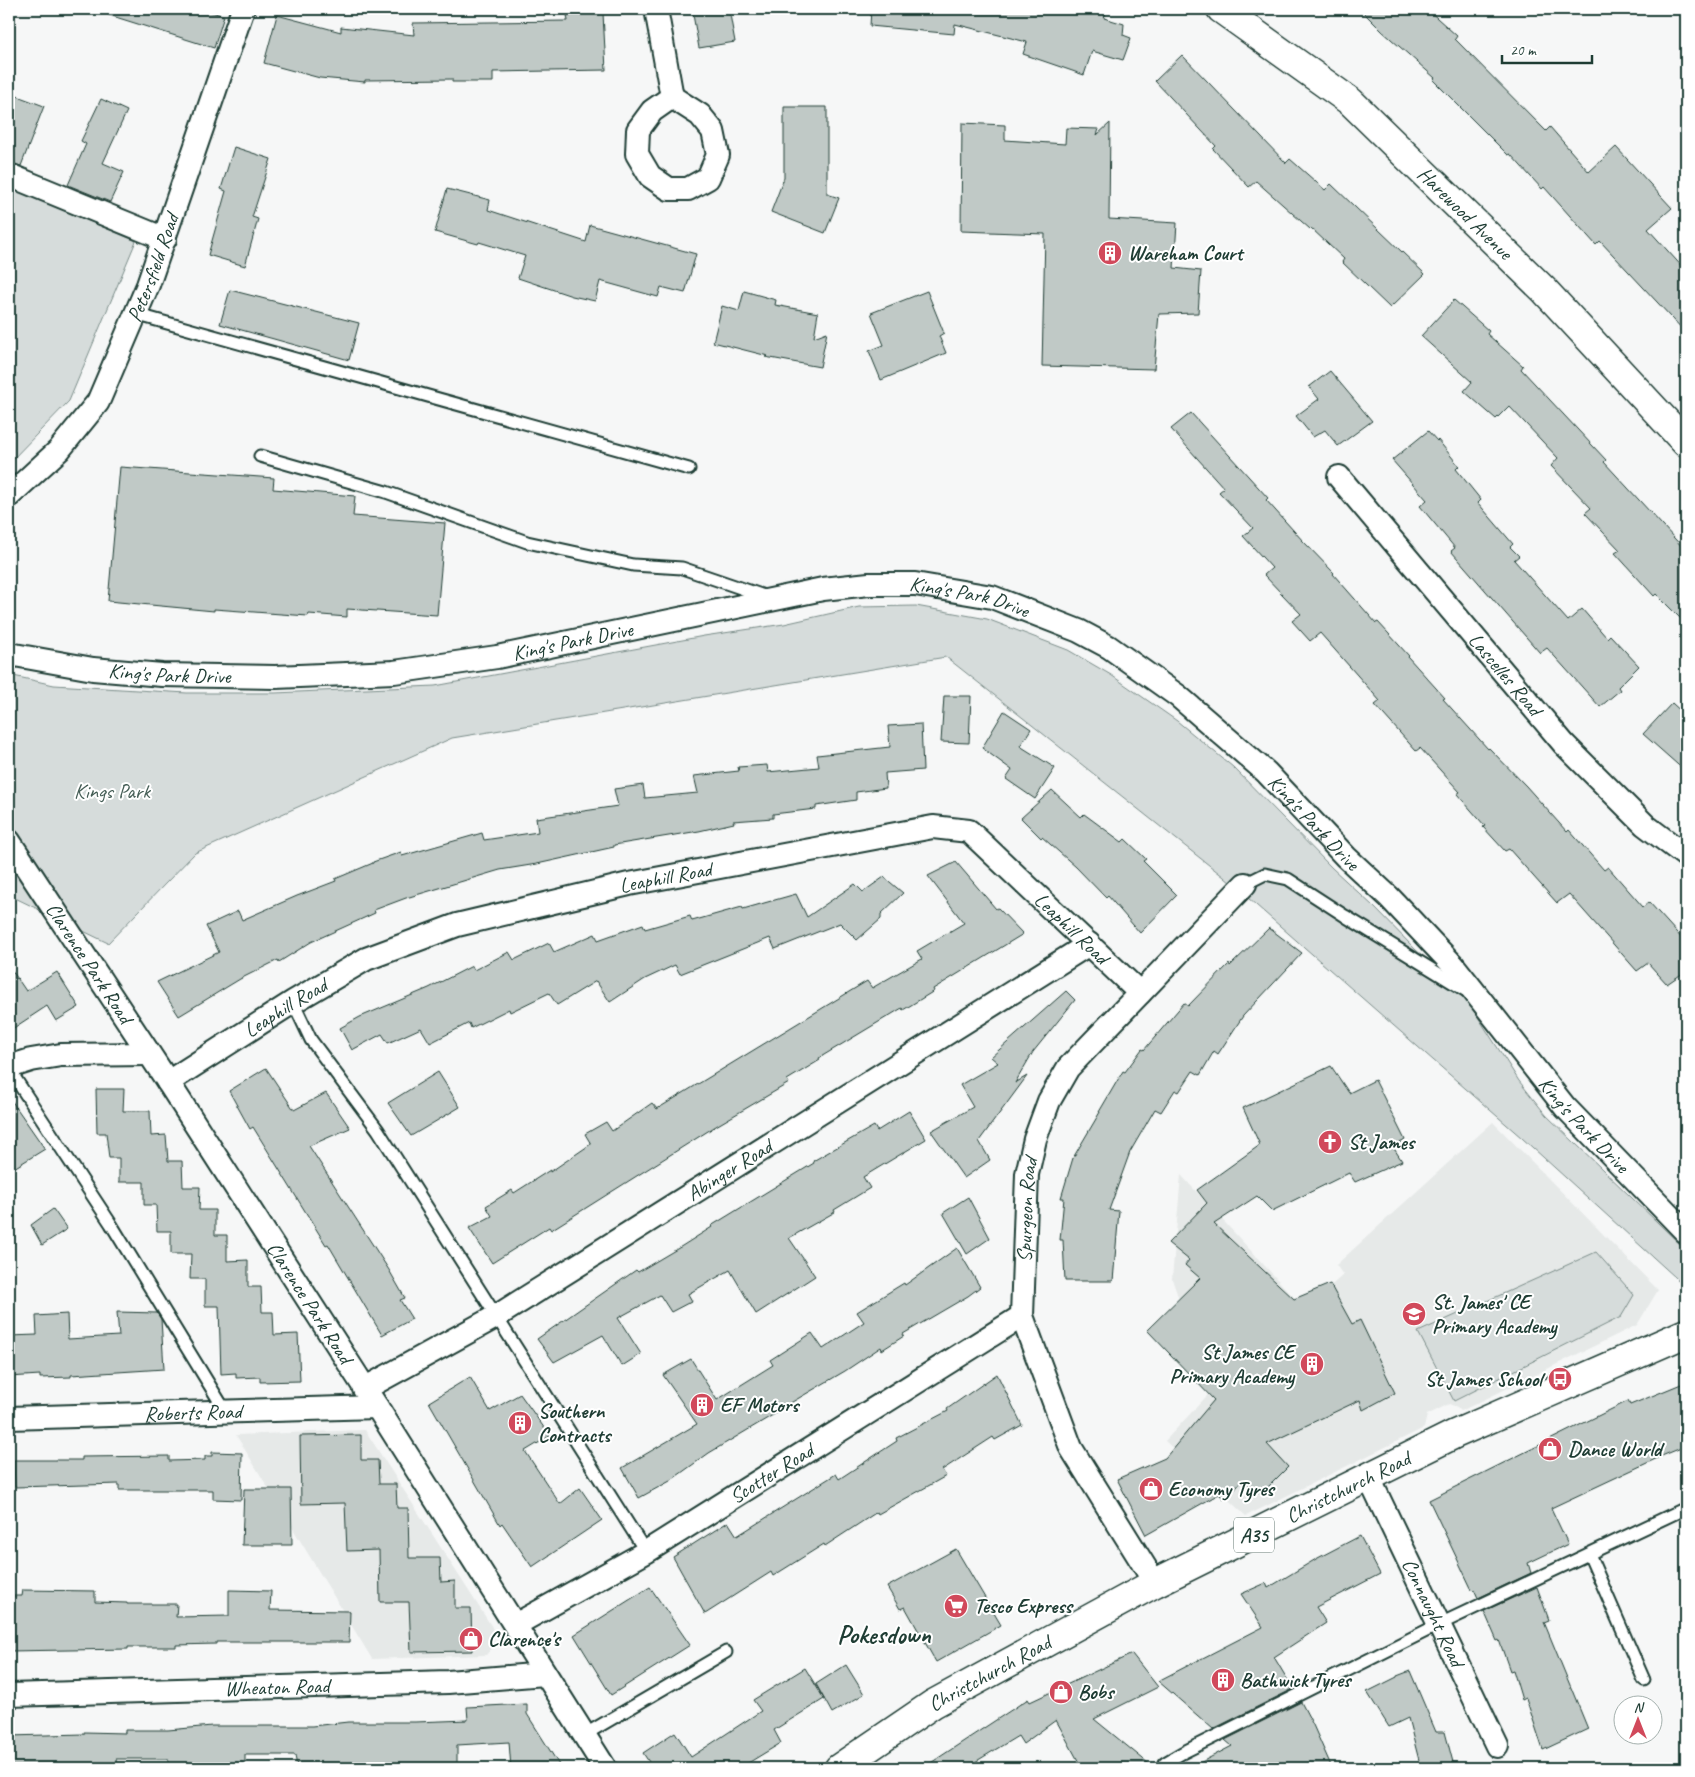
<svg xmlns="http://www.w3.org/2000/svg" width="1695" height="1777" font-family="Caveat,sans-serif">
<rect width="100%" height="100%" fill="#f6f7f7"/>
<filter id="ink" filterUnits="userSpaceOnUse"><feTurbulence type="fractalNoise" baseFrequency=".02" numOctaves="2"/><feDisplacementMap in="SourceGraphic" scale="10" xChannelSelector="R" yChannelSelector="G"/><feConvolveMatrix kernelMatrix="1 2 1 2 8 2 1 2 1" color-interpolation-filters="sRGB"/></filter>
<g filter="url(#ink)">
<g fill="#e6e9e8">
<polygon points="1493,1122 1658,1290 1637,1325 1461,1411 1457,1407 1449,1404 1427,1415 1424,1428 1246,1516 1165,1441 1216,1386 1204,1371 1172,1279 1181,1175 1299,1303 1325,1291 1343,1275 1336,1265"/>
<polygon points="365,1430 492,1627 494,1635 493,1647 486,1655 372,1659 236,1435"/>
</g>
<g fill="#d6dcdb" stroke="#7a8c88">
<polygon points="9,187 136,241 69,401 9,463"/>
<polygon points="916,606 987,619 1068,650 1111,675 1177,721 1233,767 1332,868 1373,906 1416,950 1460,989 1519,1081 1546,1115 1686,1250 1686,1287 1522,1138 1224,877 946,657 452,738 195,853 108,943 9,895 9,675 54,685 187,693 275,693 435,686 704,636 784,624 859,607"/>
<polygon points="1596,1252 1634,1295 1621,1317 1454,1401 1418,1332"/>
</g>
<g fill="#c0c9c6" stroke="#1f3d34">
<polygon points="107,9 203,9 224,16 214,48 106,14"/>
<polygon points="692,9 729,9 735,42 699,48"/>
<polygon points="871,9 1107,9 1104,18 1124,24 1123,35 1131,38 1123,60 1092,51 1084,75 1023,54 1027,42 955,24 954,34 870,26"/>
<polygon points="1360,9 1427,9 1457,36 1455,39 1546,131 1550,127 1589,172 1616,147 1672,208 1648,229 1686,271 1686,333 1600,241 1596,245 1544,187 1542,189 1510,154 1508,155 1433,80 1435,78 1382,31"/>
<polygon points="603,13 606,70 493,72 493,82 452,82 452,79 365,80 365,82 320,78 264,63 277,15 341,32 341,27 414,35 413,23 568,21 567,15"/>
<polygon points="1182,55 1286,163 1290,159 1325,190 1331,184 1425,274 1390,308 1342,262 1344,259 1311,228 1310,229 1256,181 1249,187 1213,149 1216,146 1155,81"/>
<polygon points="9,93 44,106 21,166 9,162"/>
<polygon points="101,99 127,111 103,163 124,172 110,202 68,185 86,144 81,141"/>
<polygon points="784,107 827,107 827,194 839,198 825,233 771,212 784,178"/>
<polygon points="962,123 1005,125 1005,140 1065,144 1066,128 1099,129 1097,135 1110,123 1109,219 1177,223 1174,268 1201,271 1198,313 1159,314 1154,369 1042,366 1045,234 961,231"/>
<polygon points="234,147 271,159 252,217 258,219 245,266 208,255 226,191 221,189"/>
<polygon points="447,189 490,200 488,210 586,242 590,225 696,254 685,293 661,287 658,297 600,281 595,301 572,296 518,278 525,256 479,242 478,244 435,232"/>
<polygon points="230,290 359,323 349,360 220,324"/>
<polygon points="744,291 776,300 775,305 818,313 814,337 827,332 820,367 765,357 768,356 713,342 722,306 739,311"/>
<polygon points="927,291 944,333 939,336 946,353 881,380 869,351 884,345 871,313"/>
<polygon points="1454,300 1489,331 1487,334 1523,366 1521,369 1606,460 1604,462 1686,551 1686,624 1656,594 1654,596 1615,553 1620,550 1585,513 1591,508 1551,466 1558,458 1509,406 1496,419 1464,391 1472,382 1421,336"/>
<polygon points="1330,371 1372,421 1338,446 1325,430 1313,437 1296,416 1319,399 1309,387"/>
<polygon points="1191,413 1268,498 1266,500 1303,541 1334,573 1333,574 1376,623 1378,622 1409,656 1408,657 1445,698 1443,699 1488,749 1489,748 1526,786 1567,832 1569,830 1604,870 1608,867 1643,907 1649,902 1686,943 1686,971 1667,984 1648,963 1637,971 1569,894 1557,903 1509,849 1505,851 1483,827 1485,826 1457,794 1460,792 1420,748 1416,751 1375,705 1380,701 1320,633 1310,641 1292,621 1301,614 1264,575 1272,568 1243,536 1253,528 1219,492 1224,488 1171,429"/>
<polygon points="1428,431 1437,441 1438,440 1459,466 1456,469 1481,500 1478,503 1513,544 1510,547 1519,556 1514,560 1568,621 1582,609 1607,638 1610,635 1639,666 1618,687 1620,690 1600,707 1547,648 1540,653 1451,551 1455,548 1420,506 1427,500 1392,460"/>
<polygon points="120,467 274,478 273,489 355,496 353,516 445,523 437,615 347,609 347,617 309,614 308,616 214,609 214,611 108,601"/>
<polygon points="944,696 971,696 969,743 941,742"/>
<polygon points="1672,703 1686,716 1686,772 1643,734"/>
<polygon points="1004,711 1031,729 1020,746 1055,768 1035,799 1006,779 1012,770 982,748"/>
<polygon points="921,724 923,770 885,773 886,788 856,792 856,800 816,806 816,809 773,814 773,818 733,821 734,823 699,831 614,845 614,847 537,864 500,870 406,898 374,910 375,913 311,942 279,962 278,960 240,979 179,1016 157,982 219,952 206,926 238,911 242,920 297,896 336,881 335,879 373,863 373,862 401,852 402,856 482,833 484,840 538,832 536,818 618,806 614,789 643,785 645,798 698,793 694,776 739,771 738,767 767,765 768,772 819,767 817,755 890,747 888,726"/>
<polygon points="1052,790 1081,817 1084,814 1122,842 1125,839 1146,859 1143,861 1177,895 1140,933 1108,896 1106,898 1076,867 1042,837 1041,838 1021,818"/>
<polygon points="956,862 996,909 998,908 1023,934 933,989 934,991 903,1010 902,1008 819,1058 820,1060 787,1080 789,1083 716,1126 551,1230 549,1227 492,1263 469,1228 492,1216 486,1206 512,1190 514,1193 550,1170 550,1172 591,1144 585,1134 606,1122 612,1131 652,1103 657,1109 867,981 872,988 922,959 917,951 964,923 928,876"/>
<polygon points="884,877 903,893 881,914 881,919 857,940 840,923 775,949 770,938 680,974 675,965 645,979 610,1002 596,981 557,1005 549,993 510,1012 509,1009 471,1028 469,1023 430,1043 421,1028 388,1043 382,1034 352,1050 340,1028 360,1017 429,988 472,966 474,970 509,952 514,960 549,943 554,952 595,934 598,940 643,924 645,929 690,916 692,921 742,907 743,909 796,894 807,917 855,884 863,892"/>
<polygon points="1269,928 1302,953 1243,1016 1218,1054 1214,1051 1200,1075 1193,1071 1179,1092 1175,1090 1161,1112 1155,1109 1130,1152 1109,1210 1119,1211 1113,1281 1065,1281 1063,1240 1060,1240 1064,1198 1061,1198 1073,1158 1100,1112 1099,1112 1123,1071 1125,1072 1142,1049 1144,1050 1184,1003 1188,1006 1229,964 1230,966"/>
<polygon points="9,966 26,991 57,972 79,1007 56,1021 47,1006 9,1031"/>
<polygon points="1066,991 1075,1000 1033,1052 1015,1083 1027,1076 979,1141 990,1160 964,1178 931,1131 973,1107 960,1085 998,1063 991,1057"/>
<polygon points="1331,1066 1349,1093 1375,1080 1405,1140 1393,1147 1402,1161 1355,1182 1349,1173 1272,1211 1257,1196 1214,1224 1294,1299 1330,1284 1352,1324 1360,1320 1395,1393 1363,1410 1360,1400 1267,1444 1288,1467 1261,1494 1242,1480 1225,1500 1219,1494 1146,1535 1117,1479 1165,1458 1214,1400 1147,1330 1200,1278 1185,1265 1189,1260 1168,1243 1207,1203 1197,1190 1260,1145 1243,1108"/>
<polygon points="266,1068 294,1110 326,1093 350,1128 309,1146 389,1270 405,1298 400,1300 412,1319 382,1335 328,1244 326,1245 253,1127 250,1129 229,1091"/>
<polygon points="438,1072 460,1107 411,1136 388,1103"/>
<polygon points="96,1089 124,1089 123,1111 150,1111 151,1136 166,1135 168,1161 182,1161 183,1187 200,1187 199,1210 215,1210 215,1235 227,1235 227,1261 248,1260 248,1287 261,1287 262,1312 273,1312 274,1335 298,1334 300,1381 260,1382 260,1377 236,1378 236,1373 221,1374 219,1306 205,1306 205,1279 190,1279 191,1254 171,1254 171,1231 157,1231 156,1205 144,1205 144,1182 119,1182 119,1158 109,1158 106,1133 97,1133"/>
<polygon points="9,1097 45,1149 9,1171"/>
<polygon points="909,1111 926,1139 863,1177 870,1188 834,1210 835,1212 789,1238 815,1276 756,1314 730,1270 688,1294 692,1301 671,1312 660,1295 618,1318 641,1354 622,1366 603,1335 554,1362 537,1339 636,1270 638,1272 682,1246 712,1227 711,1226 814,1163 813,1161 874,1126 877,1131"/>
<polygon points="968,1197 990,1238 967,1254 943,1213"/>
<polygon points="53,1209 67,1229 42,1245 31,1225"/>
<polygon points="957,1248 980,1287 968,1296 903,1334 904,1336 882,1350 881,1347 845,1371 787,1405 788,1406 709,1453 670,1481 639,1498 622,1468 697,1424 663,1375 691,1359 717,1400 773,1365 770,1360 812,1333 823,1349 864,1322 857,1312 904,1283 905,1285"/>
<polygon points="117,1312 157,1313 161,1319 164,1369 71,1375 71,1377 40,1378 40,1375 9,1377 9,1336 37,1335 36,1316 67,1314 68,1339 119,1336"/>
<polygon points="997,1374 1022,1425 995,1440 993,1437 942,1470 946,1476 878,1514 877,1512 825,1546 824,1544 773,1576 771,1572 705,1614 673,1557 728,1522 737,1536 836,1474 839,1479 897,1441 896,1438 948,1411 947,1409"/>
<polygon points="470,1377 490,1411 520,1394 550,1436 525,1451 560,1504 580,1488 602,1520 532,1567 502,1523 500,1525 429,1402"/>
<polygon points="1686,1382 1686,1446 1664,1455 1551,1508 1568,1544 1528,1563 1531,1573 1478,1598 1474,1589 1472,1590 1429,1500 1628,1401 1630,1405"/>
<polygon points="361,1435 361,1460 378,1460 379,1484 396,1484 397,1508 408,1508 409,1558 440,1558 441,1582 455,1581 455,1608 471,1608 472,1651 411,1652 409,1602 380,1602 379,1550 347,1551 345,1503 301,1504 300,1436"/>
<polygon points="212,1452 242,1453 241,1500 213,1499 213,1490 119,1490 119,1484 15,1487 14,1460 82,1460 82,1457 169,1456 169,1461 205,1460 205,1456 212,1456"/>
<polygon points="244,1489 291,1489 292,1545 242,1545"/>
<polygon points="1360,1536 1380,1574 1316,1607 1326,1623 1274,1657 1293,1689 1213,1729 1158,1681 1263,1627 1241,1594 1266,1583 1268,1588 1316,1559"/>
<polygon points="956,1549 1001,1625 936,1662 905,1607 900,1609 887,1587"/>
<polygon points="650,1587 690,1645 611,1695 574,1635"/>
<polygon points="1537,1587 1549,1620 1544,1622 1588,1729 1543,1750 1526,1698 1522,1700 1513,1670 1510,1671 1499,1640 1497,1641 1484,1611"/>
<polygon points="23,1590 95,1591 95,1602 127,1603 127,1604 177,1604 176,1617 229,1616 229,1590 271,1591 270,1610 350,1611 349,1642 216,1642 216,1644 176,1645 176,1647 128,1647 128,1649 9,1651 9,1596 22,1596"/>
<polygon points="1132,1654 1158,1687 1094,1719 1154,1768 1082,1768 1056,1720 1023,1744 1018,1736 965,1768 923,1768 1028,1699 1030,1702"/>
<polygon points="846,1665 864,1694 832,1713 816,1684"/>
<polygon points="805,1668 824,1699 774,1730 781,1743 740,1768 653,1768 643,1753 675,1732 691,1757 761,1711 753,1700"/>
<polygon points="1410,1671 1436,1732 1445,1732 1454,1766 1441,1768 1421,1768 1408,1718 1389,1727 1367,1692 1397,1677 1397,1676"/>
<polygon points="1301,1702 1313,1725 1332,1768 1190,1768 1232,1746 1225,1740"/>
<polygon points="527,1704 527,1714 561,1768 511,1768 509,1742 457,1745 457,1768 400,1767 400,1768 330,1768 329,1764 297,1767 295,1755 245,1755 245,1768 168,1768 168,1759 116,1759 117,1768 9,1768 9,1736 84,1734 84,1732 125,1733 125,1730 168,1730 212,1726 312,1726 348,1722 415,1722 468,1720 467,1707"/>
</g>
<g fill="none" stroke-linecap="round" stroke-linejoin="round">
<g stroke="#1f3d34" stroke-width="15">
<g id="service">
<polyline points="135,314 689,469"/>
<polyline points="260,456 386,492 527,542 633,565 682,568 767,597"/>
<polyline points="1245,884 1265,874 1288,879 1345,916 1465,990"/>
<polyline points="293,1002 311,1040 378,1130 646,1552"/>
<polyline points="9,1069 111,1224 226,1412"/>
<polyline points="1589,1554 1644,1680"/>
<polyline points="584,1735 726,1652"/>
<polyline points="1166,1768 1165,1763 1182,1753 1440,1624 1686,1508"/>
</g>
</g>
<g stroke="#1f3d34" stroke-width="26">
<g id="minor">
<polyline points="656,9 672,97 700,115 713,131 718,155 708,178 688,189 669,189 650,176 637,154 638,130 652,111 672,97"/>
<polyline points="9,175 165,239"/>
<path id="s1" d="M1339,477L1564,744L1645,825L1686,856"/>
<path id="s2" d="M9,496L59,450L98,402L148,285L243,9"/>
<path id="s3" d="M9,654L93,669L162,675L275,677L394,672L497,657L823,589L869,584H915L992,597L1079,631L1109,647L1178,696L1266,772L1346,857L1389,897L1454,966L1565,1107L1686,1232"/>
<path id="s4" d="M9,841L168,1082L377,1407L605,1768"/>
<polyline points="9,1067 31,1060 61,1055 149,1054"/>
<path id="s5" d="M168,1082L293,1002L366,959L457,925L629,884L933,827L969,831L1140,993"/>
<path id="s6" d="M364,1389L497,1316L1089,944"/>
<path id="s7" d="M9,1418L377,1407"/>
<path id="s8" d="M1369,1478L1497,1746"/>
<path id="s9" d="M1155,1583L1071,1448L1022,1316L1027,1174L1035,1139L1049,1101L1068,1068L1245,884"/>
<path id="s10" d="M515,1625L646,1552L1022,1316"/>
<path id="s11" d="M9,1695L448,1682L545,1674"/>
</g>
</g>
<g stroke="#1f3d34" stroke-width="31">
<g id="tertiary">
<path id="s12" d="M1221,9L1351,102L1544,290L1686,443"/>
</g>
</g>
<g stroke="#1f3d34" stroke-width="31">
<g id="primary">
<path id="s13" d="M839,1768L933,1704L1155,1583L1455,1434L1686,1333"/>
</g>
</g>
<use href="#service" stroke="#fff" stroke-width="11"/>
<use href="#minor" stroke="#fff" stroke-width="22"/>
<use href="#tertiary" stroke="#fff" stroke-width="28"/>
<use href="#primary" stroke="#fff" stroke-width="28"/>
</g>
</g>
<defs>
<g id="building-disc" transform="scale(1.25)"><circle r="9.5" fill="#d1495b" stroke="#fff"/><path d="M-4-6H4V6H1V3H-1V6H-4ZM-2.5-4.3h1.7v1.8h-1.7ZM.8-4.3h1.7v1.8H.8ZM-2.5-1h1.7V.8h-1.7ZM.8-1h1.7V.8H.8Z" fill="#fff"/></g>
<g id="church-disc" transform="scale(1.25)"><circle r="9.5" fill="#d1495b" stroke="#fff"/><path d="M-1.2-6h2.4v3.5h3.3v2.4h-3.3V6h-2.4V-.1h-3.3v-2.4h3.3Z" fill="#fff"/></g>
<g id="school-disc" transform="scale(1.25)"><circle r="9.5" fill="#d1495b" stroke="#fff"/><path d="M0-5L7-2L0 1L-7-2ZM-4 1L0 2.5L4 1V4Q0 6-4 4Z" fill="#fff"/></g>
<g id="bus-disc" transform="scale(1.25)"><circle r="9.5" fill="#d1495b" stroke="#fff"/><path d="M-5-6H5V4H4V6H2V4H-2V6H-4V4H-5ZM-3.5-4V0h7V-4ZM-3.5 1.2v1.5H-2V1.2ZM2 1.2v1.5H3.5V1.2Z" fill="#fff"/></g>
<g id="shop-disc" transform="scale(1.25)"><circle r="9.5" fill="#d1495b" stroke="#fff"/><path d="M-5-2.5h2.3a2.7 3.5 0 0 1 5.4 0H5L5.5 6h-11ZM-1.5-2.5h3a1.5 2.3 0 0 0-3 0Z" fill="#fff"/></g>
<g id="supermarket-disc" transform="scale(1.25)"><circle r="9.5" fill="#d1495b" stroke="#fff"/><path d="M-6-5.5h2.5l.6 2H6L4.5 2H-2.5L-4.4-4H-6ZM-1.5 3.2a1.3 1.3 0 1 0 .1 0ZM3 3.2a1.3 1.3 0 1 0 .1 0Z" fill="#fff"/></g>
</defs>
<g fill-rule="evenodd">
<use href="#building-disc" x="1110" y="253"/>
<use href="#church-disc" x="1330" y="1142"/>
<use href="#school-disc" x="1414" y="1314"/>
<use href="#building-disc" x="1312" y="1364"/>
<use href="#bus-disc" x="1560" y="1379"/>
<use href="#building-disc" x="702" y="1405"/>
<use href="#building-disc" x="520" y="1423"/>
<use href="#shop-disc" x="1550" y="1449"/>
<use href="#shop-disc" x="1151" y="1489"/>
<use href="#supermarket-disc" x="956" y="1606"/>
<use href="#shop-disc" x="471" y="1639"/>
<use href="#building-disc" x="1223" y="1680"/>
<use href="#shop-disc" x="1061" y="1692"/>
</g>
<g text-anchor="middle" stroke-width="4" stroke-linejoin="round" paint-order="stroke">
<rect fill="#fff" stroke="#627771" stroke-width="1" x="1234" y="1517.5" width="40" height="35" rx="4"/>
<g font-size="20" font-weight="bold" fill="#1f3d34">
<text x="1254" y="1542">A35</text>
</g>
<g font-size="21" fill="#1f3d34" stroke="#fff">
<text dy="7" stroke="none"><textPath href="#s12" startOffset="319">Harewood Avenue</textPath></text>
<text dy="7" stroke="none"><textPath href="#s2" startOffset="275">Petersfield Road</textPath></text>
<text dy="7" stroke="none"><textPath href="#s3" startOffset="972">King's Park Drive</textPath></text>
<text dy="7" stroke="none"><textPath href="#s3" startOffset="568">King's Park Drive</textPath></text>
<text dy="7" stroke="none"><textPath href="#s3" startOffset="162">King's Park Drive</textPath></text>
<text dy="7" stroke="none"><textPath href="#s1" startOffset="258">Lascelles Road</textPath></text>
<text dy="7" stroke="none"><textPath href="#s3" startOffset="1392">King's Park Drive</textPath></text>
<text dy="7" stroke="none"><textPath href="#s5" startOffset="544">Leaphill Road</textPath></text>
<text dy="7" stroke="none"><textPath href="#s5" startOffset="994">Leaphill Road</textPath></text>
<text dy="7" stroke="none"><textPath href="#s4" startOffset="146">Clarence Park Road</textPath></text>
<text dy="7" stroke="none"><textPath href="#s5" startOffset="139">Leaphill Road</textPath></text>
<text dy="7" stroke="none"><textPath href="#s3" startOffset="1798">King's Park Drive</textPath></text>
<text dy="7" stroke="none"><textPath href="#s6" startOffset="426">Abinger Road</textPath></text>
<text dy="7" stroke="none"><textPath href="#s9" startOffset="406">Spurgeon Road</textPath></text>
<text dy="7" stroke="none"><textPath href="#s4" startOffset="551">Clarence Park Road</textPath></text>
<text dy="7" stroke="none"><textPath href="#s7" startOffset="184">Roberts Road</textPath></text>
<text dy="7" stroke="none"><textPath href="#s10" startOffset="298">Scotter Road</textPath></text>
<text dy="7" stroke="none"><textPath href="#s13" startOffset="582">Christchurch Road</textPath></text>
<text dy="7" stroke="none"><textPath href="#s8" startOffset="149">Connaught Road</textPath></text>
<text dy="7" stroke="none"><textPath href="#s13" startOffset="178">Christchurch Road</textPath></text>
<text dy="7" stroke="none"><textPath href="#s11" startOffset="268">Wheaton Road</textPath></text>
</g>
<g font-size="21" font-weight="bold" fill="#1f3d34" stroke="#fff" text-anchor="start">
<text x="1128" y="260">Wareham Court</text>
<text x="1348" y="1149">St James</text>
<text x="1432" y="1309">St. James' CE<tspan x="1432" dy="24">Primary Academy</tspan></text>
<text x="1294" y="1359" text-anchor="end">St James CE<tspan x="1294" dy="24">Primary Academy</tspan></text>
<text x="1542" y="1386" text-anchor="end">St James School</text>
<text x="720" y="1412">EF Motors</text>
<text x="538" y="1418">Southern<tspan x="538" dy="24">Contracts</tspan></text>
<text x="1568" y="1456">Dance World</text>
<text x="1168" y="1496">Economy Tyres</text>
<text x="974" y="1613">Tesco Express</text>
<text x="488" y="1646">Clarence's</text>
<text x="1240" y="1687">Bathwick Tyres</text>
<text x="1078" y="1699">Bobs</text>
</g>
<g font-size="21" fill="#445d55" stroke="#fff">
<text x="112" y="798">Kings Park</text>
</g>
<g font-size="26" font-weight="bold" fill="#1f3d34" stroke="#fff">
<text x="884" y="1643">Pokesdown</text>
</g>
</g>
<rect width="1695" height="1777" fill="none" stroke="#fff" stroke-width="30"/>
<rect x="15" y="15" width="1665" height="1747" fill="none" stroke="#1f3d34" stroke-width="2" filter="url(#ink)"/>
<g transform="translate(1638 1720)"><circle r="24" fill="#ffffff" stroke="#a5b1ae"/>
<path d="M0-4L9 19L0 12L-9 19Z" fill="#d1495b"/>
<text y="-8" font-size="14" font-weight="bold" text-anchor="middle" fill="#1f3d34">N</text>
</g>
<path d="M1502 55v8h90v-8" fill="none" stroke="#1f3d34" stroke-width="2.5"/>
<text x="1510" y="55" font-size="15" fill="#1f3d34" stroke="#ffffff" stroke-width="4" paint-order="stroke">20 m</text>
</svg>
